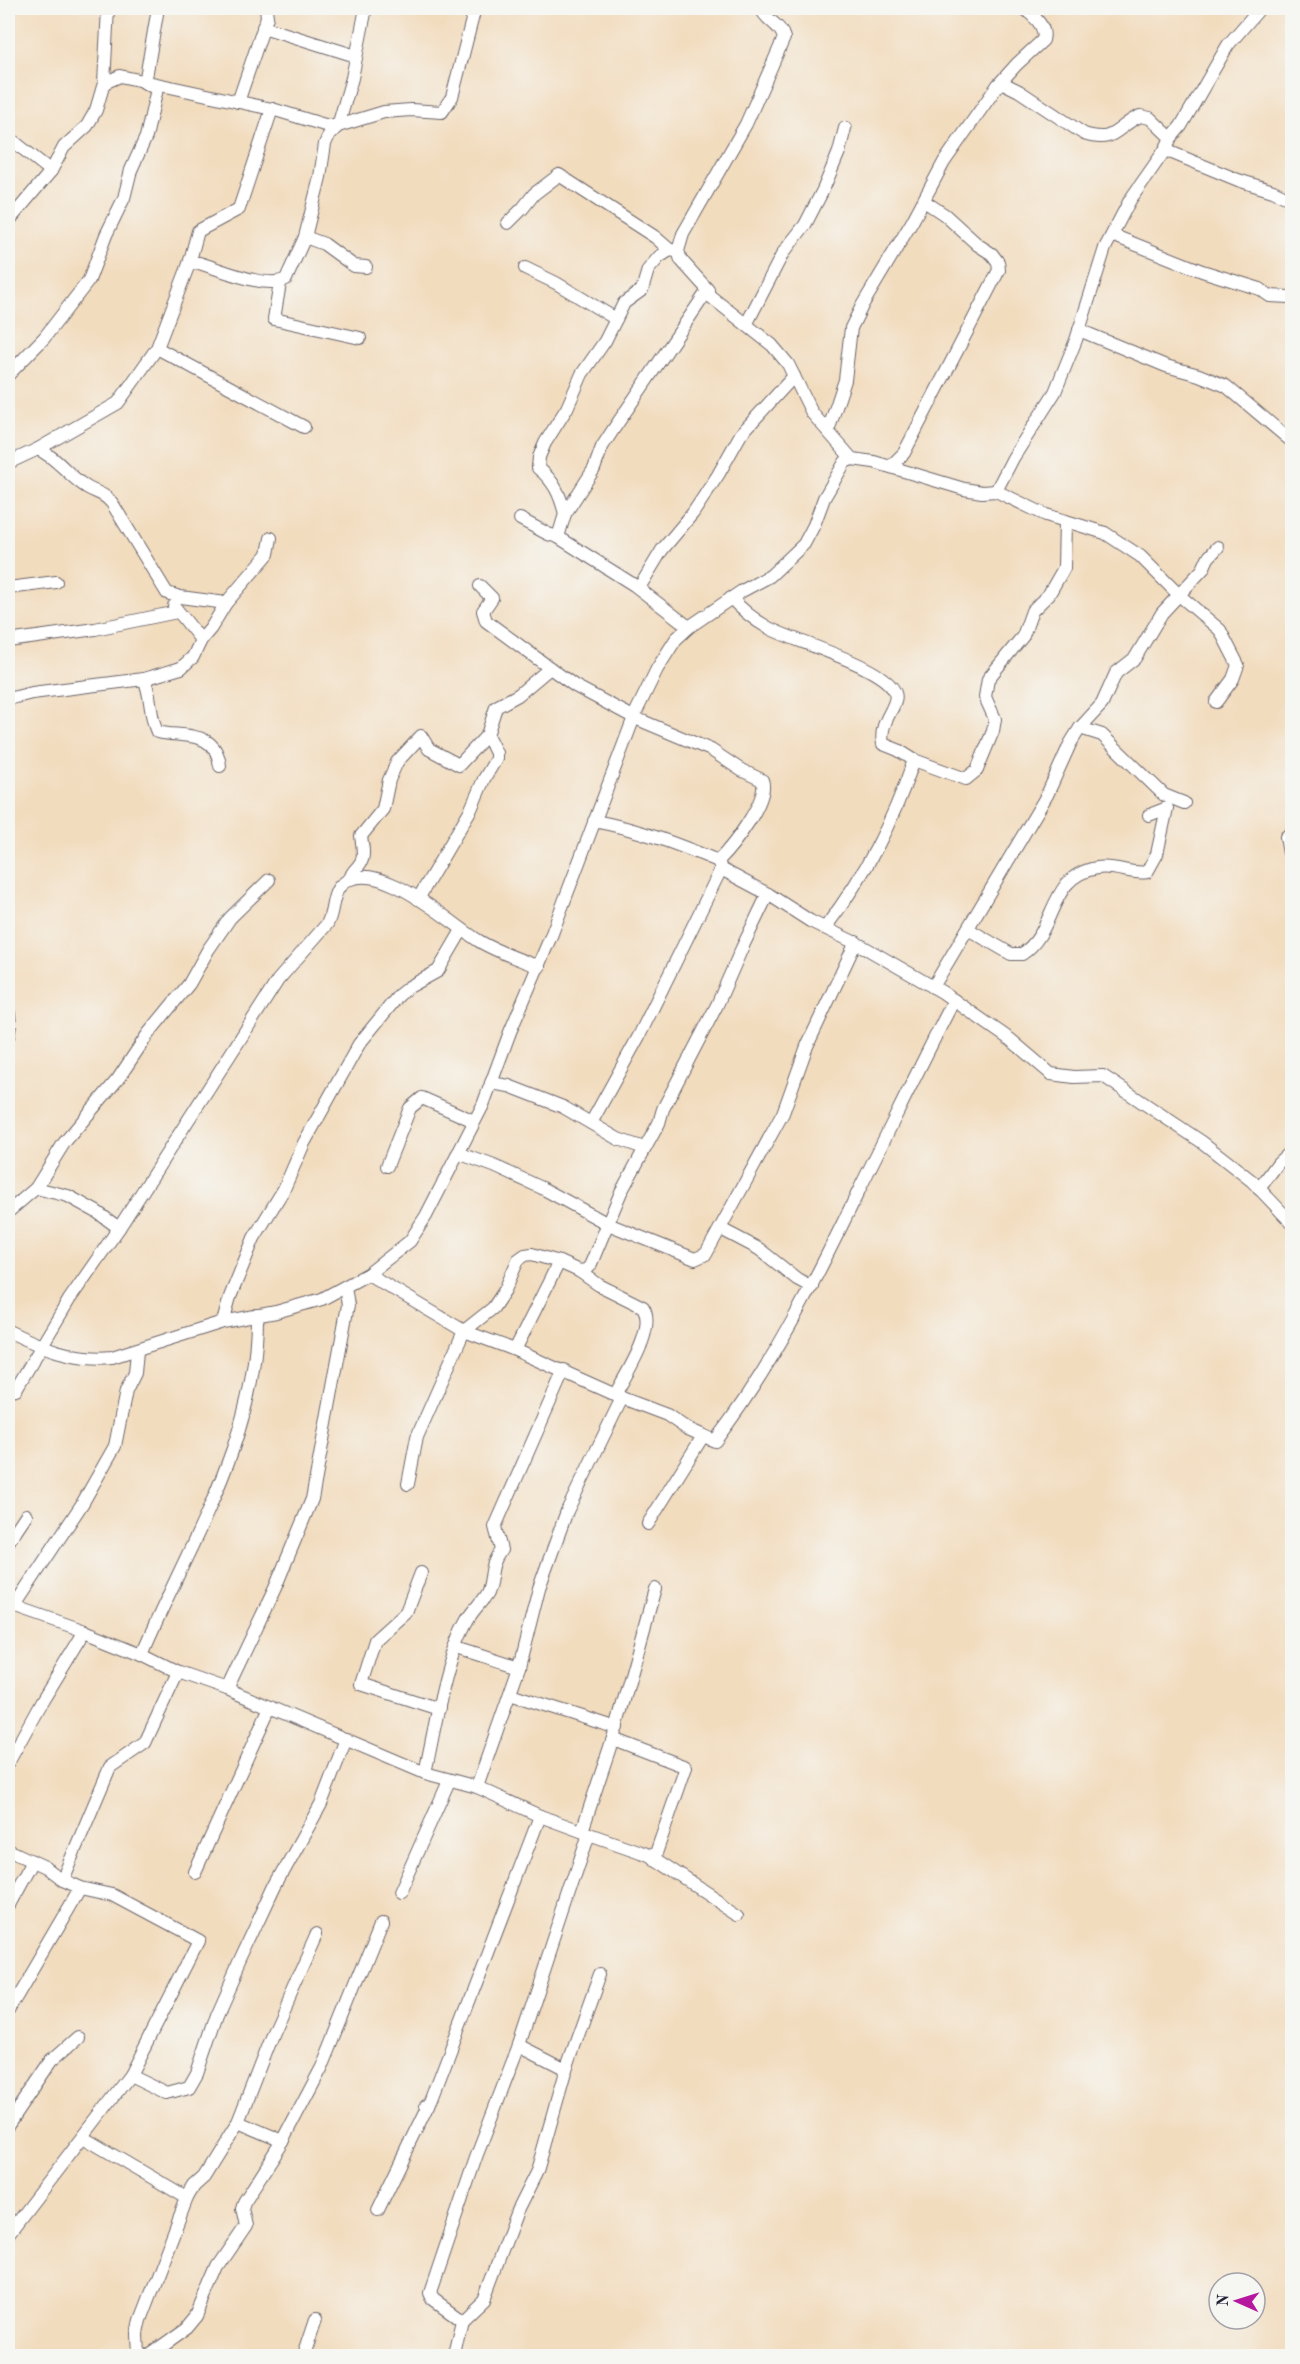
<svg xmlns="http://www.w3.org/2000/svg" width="1300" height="2364" font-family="'Old Standard TT',serif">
<rect width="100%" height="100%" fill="#f6f6f2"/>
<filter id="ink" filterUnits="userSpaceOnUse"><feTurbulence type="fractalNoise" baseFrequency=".0167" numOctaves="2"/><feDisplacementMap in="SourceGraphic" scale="12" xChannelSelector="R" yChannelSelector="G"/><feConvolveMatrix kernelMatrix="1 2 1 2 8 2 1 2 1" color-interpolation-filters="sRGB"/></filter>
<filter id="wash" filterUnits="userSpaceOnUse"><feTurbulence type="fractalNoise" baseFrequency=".008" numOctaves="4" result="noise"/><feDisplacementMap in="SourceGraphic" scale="24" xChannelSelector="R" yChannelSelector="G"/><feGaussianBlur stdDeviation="1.35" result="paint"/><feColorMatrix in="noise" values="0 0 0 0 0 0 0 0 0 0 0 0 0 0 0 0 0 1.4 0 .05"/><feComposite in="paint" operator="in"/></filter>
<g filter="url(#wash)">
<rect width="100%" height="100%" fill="#f2dcbe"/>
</g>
<g filter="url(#ink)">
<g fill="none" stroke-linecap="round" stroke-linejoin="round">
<g stroke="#6b6369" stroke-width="14">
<g id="minor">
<polyline points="1287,8 1292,10"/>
<polyline points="263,27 356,56"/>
<polyline points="104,83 120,76 272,109 328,126 338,126 384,112 411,110 442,112 452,97 475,8"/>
<path d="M998,85L1017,64L1043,40C1047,26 1033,15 1023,8"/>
<polyline points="238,102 267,17 266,8"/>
<polyline points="8,137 51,171"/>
<polyline points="1165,150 1238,180 1273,191 1292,200"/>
<polyline points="8,222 51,171 64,147 87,126 96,110 104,83 108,8"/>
<polyline points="508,223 523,208 534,194 559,175 655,237 670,250"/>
<polyline points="1112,235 1202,271 1260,289 1270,296 1289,297"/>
<polyline points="305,237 320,177 325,144 329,135 338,126 352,78 366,8"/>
<polyline points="189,264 198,231 239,209 272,109"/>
<polyline points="525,268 556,283 616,319"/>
<polyline points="280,283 274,319 360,338"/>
<polyline points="706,293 772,345 788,364 812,413 852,459"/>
<polyline points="747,323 783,253 805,225 823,190 839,152 845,128"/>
<polyline points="1079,330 1166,366 1199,375 1226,386 1290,440"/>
<polyline points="157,348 304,427"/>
<polyline points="8,375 44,338 89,280 106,235 124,198 131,170 146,137 157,89 145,83 158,8"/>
<path d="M828,431L845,380L851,328L863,304L912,222L944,162L998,85L1003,83L1019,91L1084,134C1116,144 1115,127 1140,116L1150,118L1171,138"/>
<path d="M38,449C58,458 70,478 88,488C99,494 103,493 112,503L167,593L180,597L226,603L268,554L271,538"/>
<path d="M8,463L38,449L118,403L157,348L189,264L199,263C220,269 267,290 286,279L305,237L324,244L354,266L366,267"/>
<polyline points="891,466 904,453 999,270 998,262 992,254 978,245 945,215 924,201"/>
<polyline points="996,491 1013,458 1055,392 1076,340 1105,248 1130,200 1165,150 1171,138 1181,126 1228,45 1260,8"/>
<path d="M565,514C560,494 554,481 538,468L539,457L545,443L567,408L582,374L605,341L624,303L642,290L648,270L659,257L670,250L678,251"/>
<polyline points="520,519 548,534 558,537 634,585 689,627"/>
<path d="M558,537L565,514L594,469L602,447L613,430L708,290L681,260L678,251L683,234L746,124L784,38C780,23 765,21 761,8"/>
<polyline points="480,586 492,598 483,611 486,621 550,668"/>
<polyline points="8,588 56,582"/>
<polyline points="639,588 662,550 693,513 718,475 741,434 794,376"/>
<path d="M731,598C742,610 753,619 767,627C794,642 886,666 895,693C900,706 878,720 883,744L898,750L914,760C891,826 867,872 825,928"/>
<polyline points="174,606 201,640"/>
<polyline points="8,641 95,629 177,612"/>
<polyline points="144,679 181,668 193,657 201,640 211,628 226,603"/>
<path d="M8,699L32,693L144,679C152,696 149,715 157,732C183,738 216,729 220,766"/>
<polyline points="1080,728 1102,735 1164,795 1184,803"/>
<polyline points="914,760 966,779 977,770 993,731 995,719 985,697 988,679 1023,636 1032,611 1049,594 1064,568 1065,521"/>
<path d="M594,821C638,829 677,844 718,861L721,869L768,894L810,921L862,946L942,992L1011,1040L1051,1074L1074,1077L1103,1076L1202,1142L1252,1181L1292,1223"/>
<polyline points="1292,832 1286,837 1289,853 1292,855"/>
<path d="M350,879C353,868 357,870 361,862C365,855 362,844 361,836L383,809L389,780L397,762L421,736L429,749L459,765L487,735"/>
<path d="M418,899L471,809L484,779L496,759V753L487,735L496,707L518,695L550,668L575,686L635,718L711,750L741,770L762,780C770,799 732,847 718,861"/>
<path d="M968,929L1011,954H1022C1058,930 1047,876 1097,868C1116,865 1131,875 1147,872L1157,854L1167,808L1149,815"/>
<polyline points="933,987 1047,795 1070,744 1080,728 1102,704 1116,673 1135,658 1162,613 1203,569 1208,558 1218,547"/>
<polyline points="8,1037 10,1025 9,1014"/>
<polyline points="491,1083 509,1086 563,1107 618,1139 644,1148"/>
<polyline points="591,1123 639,1036 721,869"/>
<polyline points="458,1153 494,1166 542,1188 608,1224 695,1259 706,1254 783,1113 807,1046 856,942"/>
<polyline points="387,1166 410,1108 422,1098 474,1121"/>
<polyline points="36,1188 68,1196 97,1212 119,1228"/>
<polyline points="1259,1189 1278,1163 1292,1150"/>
<polyline points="8,1212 36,1188 64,1143 118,1079 148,1034 189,984 208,950 230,918 269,880"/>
<polyline points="721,1229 759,1249 797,1279 812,1287"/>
<path d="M579,1271L599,1285L643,1307C657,1328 626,1374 615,1395"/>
<path d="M368,1274L464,1331L515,1350L622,1398L667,1415L686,1428L715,1441C777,1360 820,1270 864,1180C894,1120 923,1060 954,1000"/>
<polyline points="223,1322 230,1297 254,1238 284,1189 304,1143 359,1044 399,995 409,987 438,971 462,930"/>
<path d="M8,1331C41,1347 74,1361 112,1357L223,1322L276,1312L322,1299L368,1274L410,1241L426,1216L483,1105L510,1032L551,936L636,712L657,669L676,639L689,627L742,591L770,576L804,544L814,525L824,498L845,462L852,459L874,462L964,489L982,492L996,491L1046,515L1105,533L1140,556L1179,595L1220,630L1238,665L1233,679L1216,702"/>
<polyline points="515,1350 559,1262 579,1271 586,1270 590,1266 621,1192 659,1123 663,1109 717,1005 742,948 768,894"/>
<path d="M8,1390L16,1389L69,1300L119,1228L278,980L327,924C334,912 331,895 341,885C375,853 450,923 479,941C497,952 519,959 539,967"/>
<polyline points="408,1484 417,1437 464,1331 493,1308 505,1290 518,1260 525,1255 532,1254 559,1262"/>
<polyline points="648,1524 703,1436"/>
<polyline points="8,1542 26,1515"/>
<polyline points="421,1573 406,1612 375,1640 361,1684 439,1709"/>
<polyline points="8,1604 85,1631 142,1654 178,1672 227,1689 425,1773 477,1787 540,1816 589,1834 519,2045 476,2157 430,2293 433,2299 462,2320 454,2356"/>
<polyline points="14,1607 82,1504 115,1446 126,1391 135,1373 137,1351"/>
<polyline points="457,1647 519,1667 477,1787"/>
<path d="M142,1654C188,1544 258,1439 257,1315"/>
<polyline points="519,1667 539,1588 567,1511 622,1398"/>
<polyline points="227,1689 275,1588 312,1499 348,1305 345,1287"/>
<polyline points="510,1694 617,1728"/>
<polyline points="613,1739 686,1767 654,1859"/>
<polyline points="8,1763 41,1703 85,1631"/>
<path d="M425,1773C435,1728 445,1659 468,1619C473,1610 482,1602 487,1593C494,1576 488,1568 501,1550L495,1527L564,1370"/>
<polyline points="582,1831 615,1732 655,1589"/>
<polyline points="589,1834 649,1855 739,1914"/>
<polyline points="8,1850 45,1867 62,1880 80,1888 112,1895 198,1941 130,2075"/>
<polyline points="195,1872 270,1707"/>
<polyline points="62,1880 110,1767 145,1743 178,1672"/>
<polyline points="399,1893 449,1781"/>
<polyline points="8,1905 32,1861"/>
<polyline points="8,2011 80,1888"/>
<polyline points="519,2045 566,2069"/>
<polyline points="426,2105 429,2105 432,2098 540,1816"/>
<polyline points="238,2122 283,2141 322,2067 381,1921"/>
<polyline points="8,2125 52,2060 78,2037"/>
<polyline points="83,2137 187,2198 194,2186 204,2177 238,2122 273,2032 317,1934"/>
<polyline points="378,2210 429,2105"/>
<polyline points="8,2234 130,2075 167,2093 189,2087 197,2073 217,2014 240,1962 276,1885 321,1804 346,1739"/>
<polyline points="462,2320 484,2299 517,2211 537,2171 566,2069 600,1974"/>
<polyline points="138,2356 137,2334 140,2320 187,2198"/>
<polyline points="148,2356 187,2328 197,2316 218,2267 246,2226 242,2208 244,2202 283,2141"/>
<polyline points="303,2356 315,2320"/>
</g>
</g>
<use href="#minor" stroke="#fff" stroke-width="12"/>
</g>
</g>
<rect width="1300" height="2364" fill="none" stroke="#f6f6f2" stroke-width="30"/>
<g transform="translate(1237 2301) rotate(273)"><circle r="28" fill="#f6f6f2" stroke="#a1a1a9" stroke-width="1.5"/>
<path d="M0-4.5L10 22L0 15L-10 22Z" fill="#b5179e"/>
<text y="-9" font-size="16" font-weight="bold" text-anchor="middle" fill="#22223b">N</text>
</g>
</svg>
